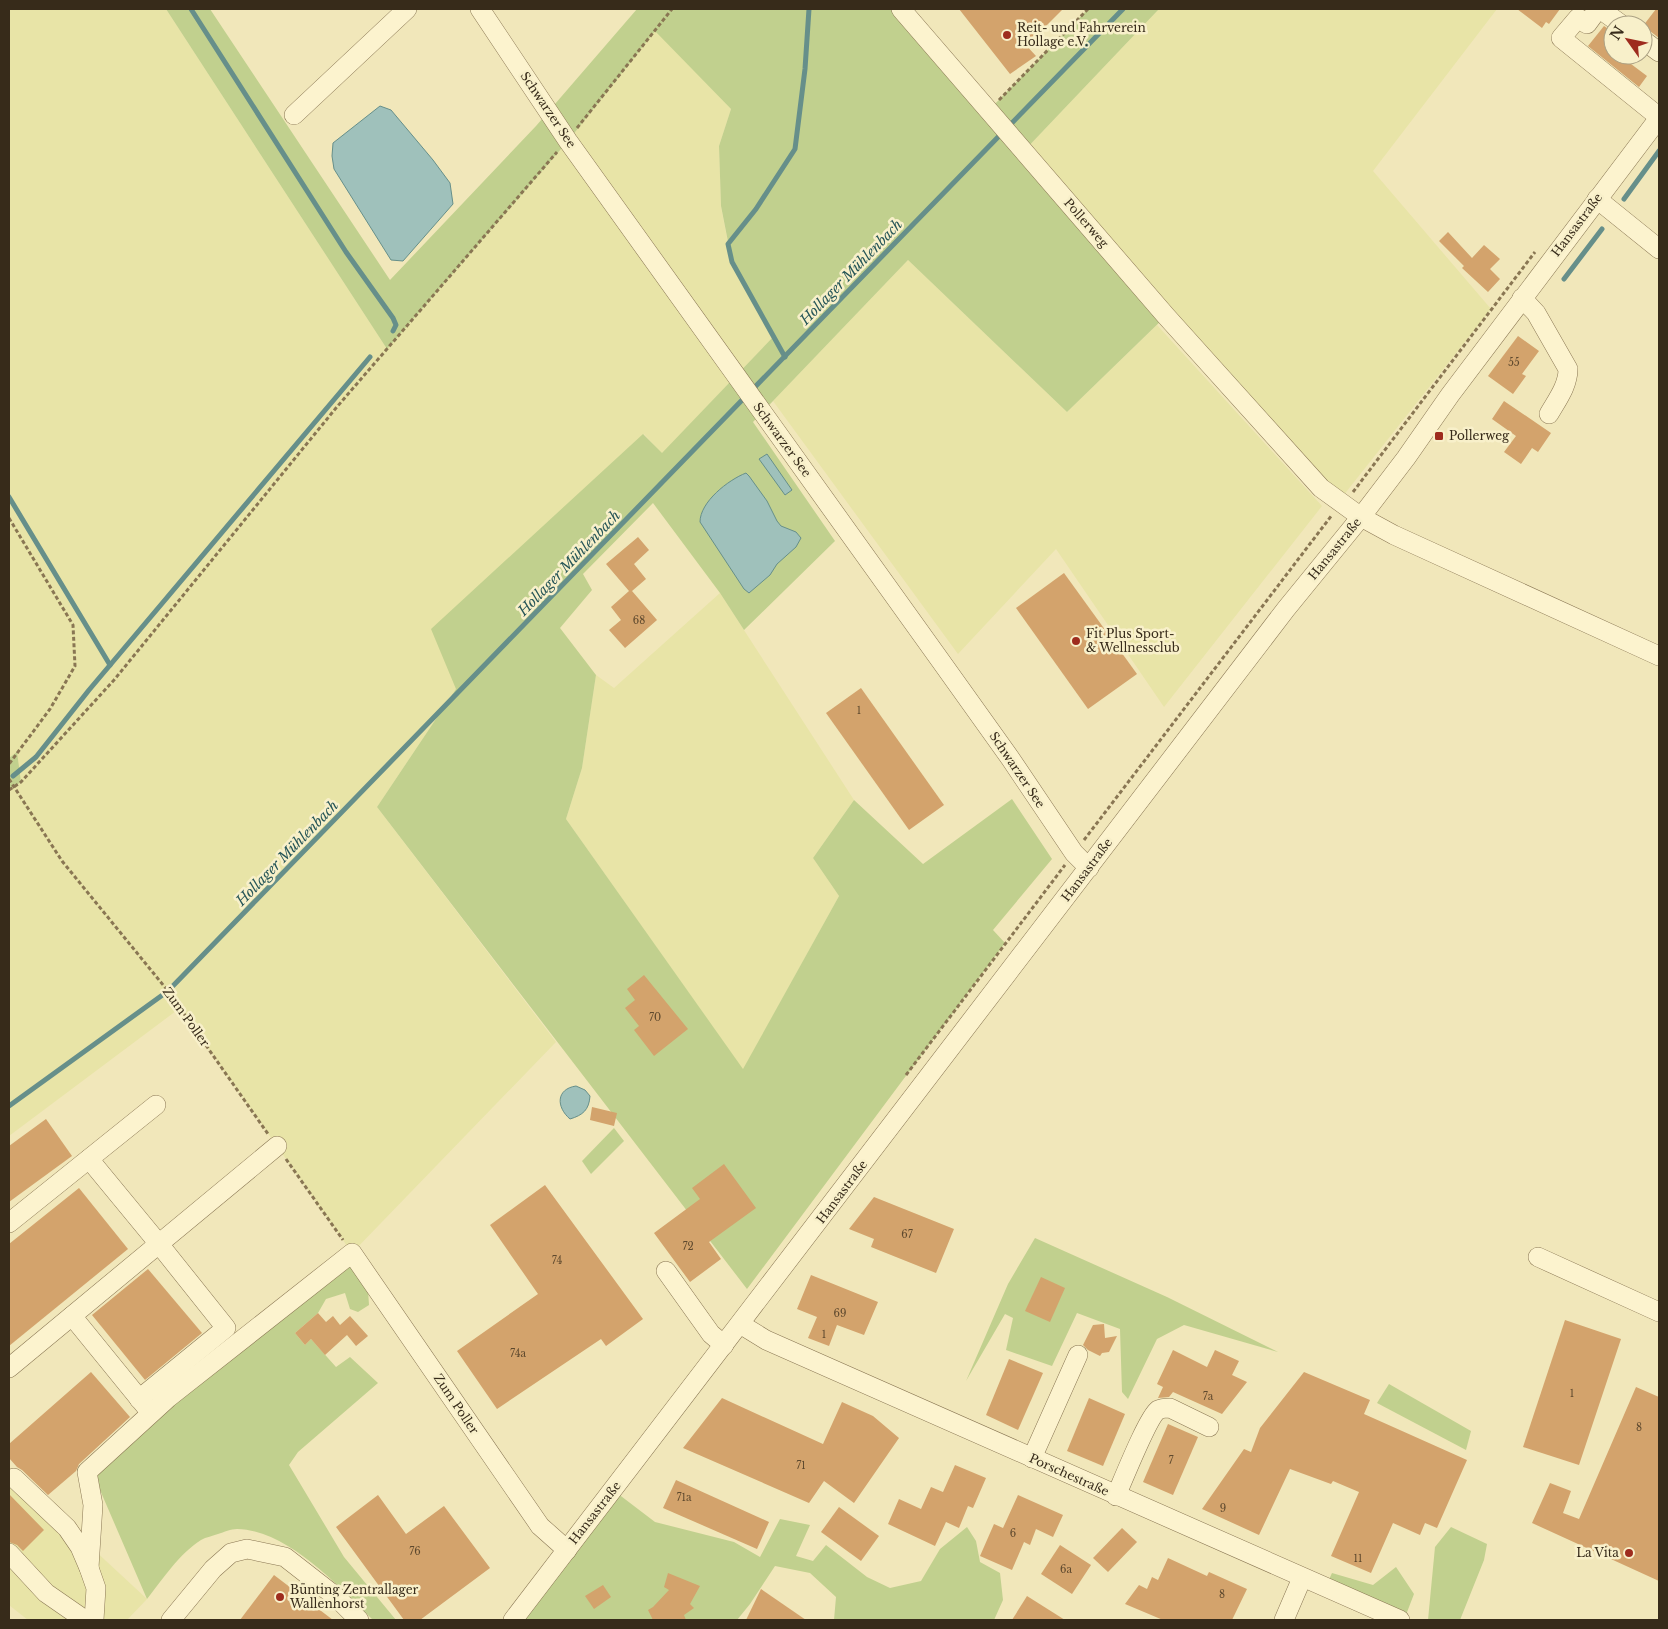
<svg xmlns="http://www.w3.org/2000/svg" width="1668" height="1629" font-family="'Libre Baskerville',serif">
<rect width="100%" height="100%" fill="#f1e7ba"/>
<g fill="#e8e4a7">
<polygon points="9,9 166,9 387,349 568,141 655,30 731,109 719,146 721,207 732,263 774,336 662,454 644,434 456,689 377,807 556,1042 352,1253 180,1008 9,1136"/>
<polygon points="1159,9 1497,9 1373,171 1491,309 1339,501 1024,151"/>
<polygon points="908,260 1067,412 1157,325 1322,506 1164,707 1056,549 958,654 773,401"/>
<polygon points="720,593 854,800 813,858 839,896 743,1070 566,819 582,768 596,675 614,688"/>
<polygon points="9,1471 147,1599 127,1620 28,1620 9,1605"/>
</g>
<g fill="#c1d08e">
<polygon points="166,9 210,9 390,280 536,126 637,9 901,9 988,111 1088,9 1159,9 1024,151 1166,316 1067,412 908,260 753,422 835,541 744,630 720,593 653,503 583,574 592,590 560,628 596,675 582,768 566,819 743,1069 839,896 813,858 854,800 923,864 1012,799 1052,859 993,930 1005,943 747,1289 377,807 456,689 431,629 643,434 662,453 774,336 732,262 721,206 719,146 731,109 655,31 568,141 387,349"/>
<polygon points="17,752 21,782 9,790 9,758"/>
<polygon points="614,1128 624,1141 591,1174 582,1161"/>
<polygon points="1035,1238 1167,1297 1278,1352 1184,1325 1157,1339 1128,1399 1122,1392 1120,1329 1077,1313 1052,1366 1006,1350 1013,1318 1005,1314 966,1381 1008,1284"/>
<path d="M340,1253L368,1290L369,1305L358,1312L350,1309L345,1293L326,1299L318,1313L295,1333L305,1345L311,1339L336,1367L350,1357L378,1383L298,1452L289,1465L344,1557L396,1620H373C339,1587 288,1530 237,1529C231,1529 224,1532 218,1534C213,1536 206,1537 201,1540C179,1554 163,1579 147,1599L97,1483L87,1472Z"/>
<polygon points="1389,1384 1471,1431 1466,1450 1377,1403"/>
<polygon points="613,1490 655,1522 734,1542 760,1557 780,1519 810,1525 796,1556 813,1561 826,1545 867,1577 890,1588 921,1581 940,1549 967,1527 976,1541 980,1562 1000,1573 1003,1600 994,1620 834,1620 836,1597 810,1573 775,1566 750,1604 737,1620 513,1620"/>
<polygon points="1451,1527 1487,1544 1484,1560 1460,1620 1428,1620 1435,1547"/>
<polygon points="1396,1567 1414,1594 1404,1620 1325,1588 1332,1573 1373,1585"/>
</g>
<g fill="#9fc1bb" stroke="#668f8a">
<polygon points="380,106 391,110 433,160 450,183 453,204 403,261 391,260 334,169 332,156 333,143"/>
<polygon points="767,454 792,490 785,495 759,459"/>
<path d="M746,473L749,476L767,501L777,521L781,526L796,532L801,538L796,547L777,564L770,575L749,593L744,589L700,522C700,502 728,480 746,473Z"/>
<path d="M576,1086L585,1090L590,1096C589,1110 583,1115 570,1119C556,1107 556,1089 576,1086Z"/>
</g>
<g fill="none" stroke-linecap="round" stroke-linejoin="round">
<g stroke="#668f8a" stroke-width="5">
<polyline points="191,9 346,252 393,318 396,325 393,331"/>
<polyline points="1008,127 1123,9"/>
<polyline points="1624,199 1659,151"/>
<polyline points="1564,279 1602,229"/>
<polyline points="785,357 732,262 728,244 756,209 795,149 805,69 809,9"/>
<polyline points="752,390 1002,133"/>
<polyline points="9,497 110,665"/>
<polyline points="13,776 36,757 89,690 370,357"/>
<polyline points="9,1106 168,991 746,396"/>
</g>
</g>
<g fill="#d3a36c">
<polygon points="959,9 1063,9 1046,26 1024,43 1036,56 1010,74"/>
<polygon points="1517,9 1560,9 1549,24 1546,22 1542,28"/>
<polygon points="1656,9 1659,9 1659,38 1650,31 1643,29 1643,26"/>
<polygon points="1604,26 1613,32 1613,55 1619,55 1647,76 1639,87 1588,46"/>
<polygon points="1448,232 1472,258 1484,245 1500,259 1490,269 1500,279 1488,292 1462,268 1464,266 1439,241"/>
<polygon points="1518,336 1539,351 1522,374 1526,376 1513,394 1488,376"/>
<polygon points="1504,401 1551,433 1538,452 1532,448 1521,464 1504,452 1516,436 1492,419"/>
<polygon points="638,537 649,550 634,564 646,579 632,591 657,620 625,648 609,630 621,620 611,607 629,591 606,564"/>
<polygon points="1064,573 1137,674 1088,709 1016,608"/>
<polygon points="861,688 944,805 909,830 826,713"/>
<polygon points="644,975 688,1029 654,1056 634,1030 639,1026 625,1008 635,1000 627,989"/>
<polygon points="592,1107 617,1113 614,1126 590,1120"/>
<polygon points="46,1119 72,1156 9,1202 9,1146"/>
<polygon points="724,1164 756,1208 709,1242 721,1259 690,1282 654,1233 700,1199 692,1188"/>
<polygon points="545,1185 643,1319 606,1346 601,1339 497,1409 457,1351 538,1294 490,1225"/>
<polygon points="79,1188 128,1249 9,1346 9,1244"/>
<polygon points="874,1197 954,1229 936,1273 871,1247 874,1239 849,1229"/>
<polygon points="148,1269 202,1333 145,1380 92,1315"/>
<polygon points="811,1275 878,1302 864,1335 837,1325 829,1346 808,1338 817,1317 797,1309"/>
<polygon points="1041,1277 1065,1288 1050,1322 1025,1311"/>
<polygon points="318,1313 326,1322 333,1316 340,1325 350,1316 368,1336 356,1346 347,1335 325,1355 311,1339 305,1345 295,1333"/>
<polygon points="1565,1320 1621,1339 1579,1465 1523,1447"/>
<polygon points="1104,1324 1105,1338 1117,1336 1109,1352 1102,1353 1100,1356 1088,1350 1083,1345 1093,1325"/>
<polygon points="1173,1350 1207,1367 1215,1350 1239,1361 1232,1375 1247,1382 1222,1414 1173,1392 1169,1397 1158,1398 1163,1387 1157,1384"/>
<polygon points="1009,1359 1043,1373 1018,1430 986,1415"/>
<polygon points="91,1372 130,1417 79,1464 76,1471 48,1495 22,1470 17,1467 9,1458 9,1444"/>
<polygon points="1304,1372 1370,1400 1364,1414 1467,1460 1437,1528 1425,1523 1420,1535 1393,1523 1371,1573 1331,1556 1359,1492 1333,1481 1331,1484 1290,1469 1259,1535 1202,1509 1244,1449 1251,1452 1260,1428"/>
<polygon points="1636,1387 1659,1397 1659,1581 1532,1523 1550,1483 1571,1491 1563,1513 1579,1519"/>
<polygon points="722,1398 823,1444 842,1402 873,1416 899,1438 854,1503 824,1481 809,1503 683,1448"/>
<polygon points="1089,1398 1125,1414 1103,1466 1067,1451"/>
<polygon points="1168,1424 1198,1437 1173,1495 1143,1482"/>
<polygon points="955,1465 986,1478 973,1508 968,1506 959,1528 946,1522 935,1546 888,1524 899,1499 921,1509 931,1487 943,1492"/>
<polygon points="676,1480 769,1522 757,1549 663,1508"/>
<polygon points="9,1494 44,1530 23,1551 17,1545 9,1542"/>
<polygon points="378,1495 406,1534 444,1506 490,1568 420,1620 404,1620 336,1527"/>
<polygon points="1018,1495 1063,1515 1053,1537 1036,1529 1030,1545 1024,1542 1012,1570 980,1556 994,1524 1003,1528"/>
<polygon points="839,1507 879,1536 861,1561 821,1532"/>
<polygon points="1122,1528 1137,1542 1108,1572 1093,1558"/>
<polygon points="1060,1545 1091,1565 1072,1594 1041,1574"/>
<polygon points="1168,1558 1207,1576 1209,1572 1247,1589 1232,1620 1163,1620 1125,1604 1139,1585 1147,1589 1152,1577 1158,1580"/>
<polygon points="668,1573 700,1586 690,1604 694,1608 684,1615 686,1620 653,1620 648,1610 653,1607 669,1590 664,1587"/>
<polygon points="274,1575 333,1620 240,1620"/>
<polygon points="603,1585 611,1597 594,1609 585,1596"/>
<polygon points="761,1589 806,1620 746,1620"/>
<polygon points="1027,1596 1065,1620 1012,1620"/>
</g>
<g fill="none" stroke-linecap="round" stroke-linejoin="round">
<g stroke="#897653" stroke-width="20">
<g id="minor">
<polyline points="480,9 568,141 940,660 1010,758 1074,853 1089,868"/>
<polyline points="901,9 1166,316 1321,488 1361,517 1394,535 1659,656"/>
<polyline points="1598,9 1587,24 1578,18 1561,38 1659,117"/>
<polyline points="1600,9 1622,25"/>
<polyline points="1643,40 1659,52"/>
<polyline points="294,115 407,9"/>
<polyline points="1597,199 1659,249"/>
<path d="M1522,298L1536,313L1568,369C1568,386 1557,400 1549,414"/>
<polyline points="89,1159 159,1244 226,1328 139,1399"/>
<polyline points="9,1223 156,1105"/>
<polyline points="1538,1257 1659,1312"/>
<polyline points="666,1271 711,1334 724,1345"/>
<polyline points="72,1316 146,1407"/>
<polyline points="740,1324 766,1340 1400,1620"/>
<polyline points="9,1368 277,1146"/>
<polyline points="1032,1458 1078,1355"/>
<polyline points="14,1478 67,1528 80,1547 89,1568 96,1588 94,1620"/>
<path d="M1116,1496C1123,1480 1148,1417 1158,1410C1162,1408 1166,1408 1170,1408L1209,1427"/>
<polyline points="9,1553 46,1593 85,1620"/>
<polyline points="89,1568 93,1505 87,1472 168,1398 352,1253 540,1526 567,1550"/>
<polyline points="171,1620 213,1569 231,1553 247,1549 285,1557 335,1596 359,1620"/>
<polyline points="513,1620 1286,609 1361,517 1406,458 1450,395 1659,118"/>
<polyline points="1284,1620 1302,1578"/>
</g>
</g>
<g stroke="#897653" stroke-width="3" stroke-dasharray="4 2.5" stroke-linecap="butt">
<polyline points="999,100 1088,9"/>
<polyline points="577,128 672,9"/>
<polyline points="1353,492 1535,252"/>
<polyline points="9,518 73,625 75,666 50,709 9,764"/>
<polyline points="9,779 62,861 168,991 268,1134"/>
<polyline points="9,790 21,782 114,680 336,408 557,152"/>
<polyline points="1084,840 1332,515"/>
<polyline points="906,1075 1065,865"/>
<polyline points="286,1159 343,1240"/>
</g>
<use href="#minor" stroke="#fcf3ce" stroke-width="19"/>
</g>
<g fill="#9e2c1e" stroke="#f8f0ca" stroke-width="2">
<circle cx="1007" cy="35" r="5"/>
<rect x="1434" y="431" width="10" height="10" rx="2.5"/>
<circle cx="1076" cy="641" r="5"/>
<circle cx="1629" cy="1553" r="5"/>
<circle cx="280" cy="1597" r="5"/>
</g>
<g text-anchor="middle" stroke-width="5" stroke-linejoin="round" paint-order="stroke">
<g font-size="10" fill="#5e492e">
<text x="1514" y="366">55</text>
<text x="639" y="624">68</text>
<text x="859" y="714">1</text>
<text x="655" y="1021">70</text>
<text x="907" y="1238">67</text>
<text x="688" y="1250">72</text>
<text x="557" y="1264">74</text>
<text x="840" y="1317">69</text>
<text x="824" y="1338">1</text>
<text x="518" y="1357">74a</text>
<text x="1572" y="1397">1</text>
<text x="1208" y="1400">7a</text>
<text x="1639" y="1431">8</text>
<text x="1171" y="1464">7</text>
<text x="801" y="1469">71</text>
<text x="684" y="1501">71a</text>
<text x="1223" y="1512">9</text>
<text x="1013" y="1537">6</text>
<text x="415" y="1555">76</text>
<text x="1358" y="1562">11</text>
<text x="1066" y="1573">6a</text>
<text x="1222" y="1598">8</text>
</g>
<g font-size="12" fill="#372b1a" stroke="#f8f0ca" text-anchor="start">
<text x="1017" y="32">Reit- und Fahrverein<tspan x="1017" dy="14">Hollage e.V.</tspan></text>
<text x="1449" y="440">Pollerweg</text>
<text x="1086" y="638">Fit Plus Sport-<tspan x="1086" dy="14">&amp; Wellnessclub</tspan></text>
<text x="1619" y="1557" text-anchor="end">La Vita</text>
<text x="290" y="1594">Bünting Zentrallager<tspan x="290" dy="14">Wallenhorst</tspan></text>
</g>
<g font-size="12" fill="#372b1a" stroke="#f8f0ca">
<text transform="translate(548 110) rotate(56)" y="4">Schwarzer See</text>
<text transform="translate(1086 223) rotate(49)" y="4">Pollerweg</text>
<text transform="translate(1577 225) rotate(-53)" y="4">Hansastraße</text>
<text transform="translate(782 440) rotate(54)" y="4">Schwarzer See</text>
<text transform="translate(1335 549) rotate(-51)" y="4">Hansastraße</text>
<text transform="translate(1017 770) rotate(56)" y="4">Schwarzer See</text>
<text transform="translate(1087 870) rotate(-53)" y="4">Hansastraße</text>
<text transform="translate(186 1017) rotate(54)" y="4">Zum Poller</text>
<text transform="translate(842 1192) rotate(-53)" y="4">Hansastraße</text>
<text transform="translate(456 1404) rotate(56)" y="4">Zum Poller</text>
<text transform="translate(1069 1475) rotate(24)" y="4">Porschestraße</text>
<text transform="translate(595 1513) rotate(-52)" y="4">Hansastraße</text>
</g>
<g font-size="14" font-style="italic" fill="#275658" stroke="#f8f0ca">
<text transform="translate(851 272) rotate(-46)" y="5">Hollager Mühlenbach</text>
<text transform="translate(569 563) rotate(-46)" y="5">Hollager Mühlenbach</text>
<text transform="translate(287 853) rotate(-46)" y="5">Hollager Mühlenbach</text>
</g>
</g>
<rect width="1668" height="1629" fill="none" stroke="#372b1a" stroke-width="20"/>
<g transform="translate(1628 40) rotate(303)"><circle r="24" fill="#f8f0ca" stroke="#aba184"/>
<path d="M0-4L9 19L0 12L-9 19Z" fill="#9e2c1e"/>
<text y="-8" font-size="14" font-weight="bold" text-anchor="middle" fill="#372b1a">N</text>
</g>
</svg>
